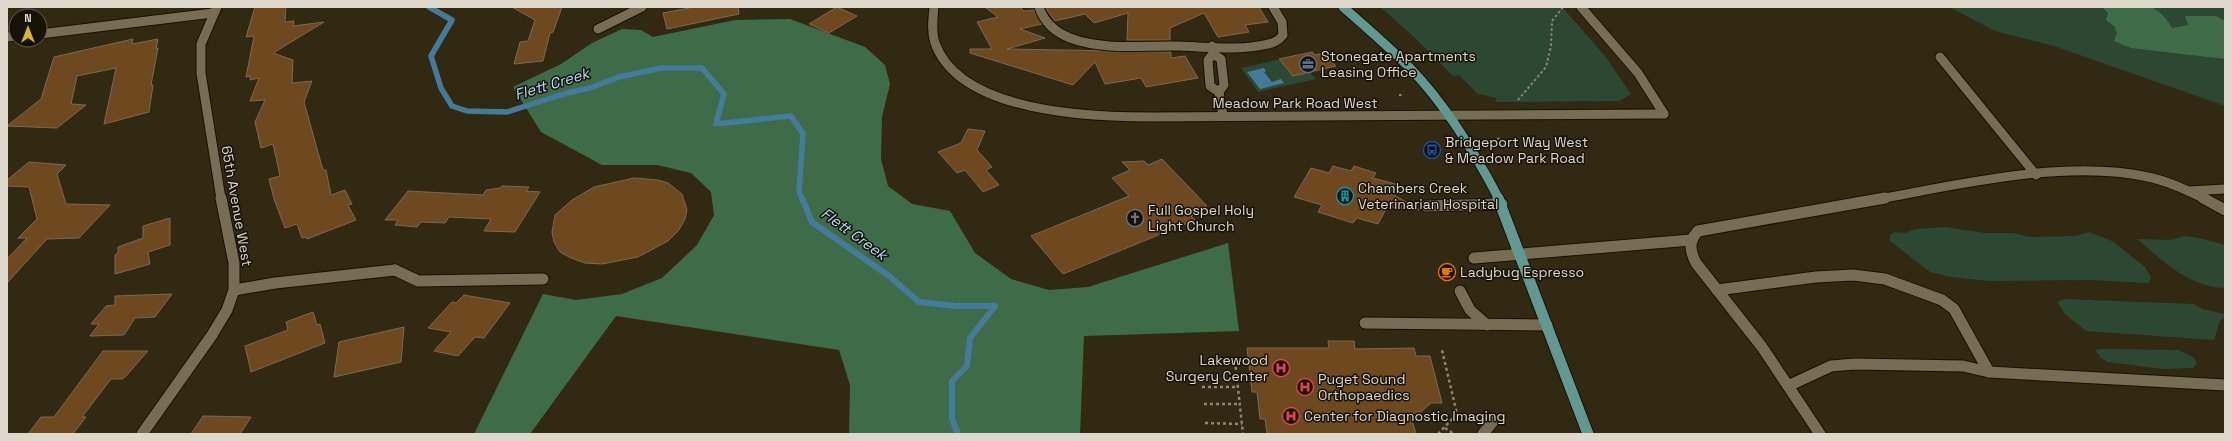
<svg xmlns="http://www.w3.org/2000/svg" width="2232" height="441" font-family="'Space Grotesk',sans-serif">
<rect width="100%" height="100%" fill="#322912"/>
<g fill="#2c4832">
<polygon points="1380,7 1562,7 1605,56 1631,94 1619,101 1495,102 1497,98 1478,94 1459,75 1453,76 1412,35"/>
<polygon points="1949,7 2225,7 2225,106 2054,46 1995,31"/>
<polygon points="1276,60 1281,61 1293,76 1310,72 1316,79 1258,92 1241,68"/>
<polygon points="1944,227 1985,233 2013,233 2030,237 2076,236 2089,232 2112,241 2145,267 2151,277 2149,283 2090,280 1989,281 1951,277 1930,272 1890,241 1890,235 1894,232 1905,233 1915,229"/>
<path d="M2185,236L2199,238L2225,245V288C2188,287 2164,261 2137,239L2171,240Z"/>
<polygon points="2064,299 2194,304 2202,309 2225,314 2225,317 2220,321 2214,340 2086,331 2065,314 2057,302"/>
<polygon points="2103,349 2178,350 2193,357 2197,363 2193,368 2163,369 2108,362 2101,358 2095,350"/>
</g>
<g fill="#3e6c48">
<path d="M2102,7H2151C2160,11 2167,19 2172,28L2188,25L2185,16H2216L2225,21V59L2131,48L2114,41L2117,33L2114,26L2106,20L2108,13Z"/>
<polygon points="790,19 865,47 885,65 890,84 882,117 881,159 888,186 912,204 950,211 975,253 1011,279 1049,290 1088,287 1228,243 1239,331 1084,336 1080,434 849,434 850,385 839,350 616,316 530,434 474,434 543,294 576,300 622,294 662,278 697,245 714,215 711,192 691,173 657,165 602,165 541,132 513,87 561,64 592,43 622,29 641,30 653,37 735,20"/>
</g>
<polygon fill="#447b9b" points="1264,68 1266,71 1264,72 1272,82 1281,79 1284,83 1260,89 1247,72"/>
<g fill="none" stroke-linecap="round" stroke-linejoin="round">
<polyline stroke="#447b9b" stroke-width="5.5" points="429,7 452,20 431,56 441,88 452,106 467,111 507,112 567,93 590,88 619,77 661,68 702,68 724,94 716,124 791,116 803,134 799,191 802,199"/>
<polyline stroke="#447b9b" stroke-width="6" points="802,198 812,222 889,276 919,302 956,306 995,306 970,338 967,366 952,381 952,419 958,434"/>
</g>
<g fill="#6e491f" stroke="#7c6854">
<polygon points="255,7 286,7 285,22 294,21 293,26 324,22 273,53 293,60 292,83 312,81 304,102 321,163 323,170 326,170 331,195 345,190 352,204 348,205 356,220 307,239 306,237 302,238 297,224 285,228 274,199 269,179 280,176 273,144 261,148 255,122 265,100 250,101 259,78 250,80 251,76 246,77 254,36 246,37"/>
<polygon points="512,7 562,7 553,32 550,33 543,61 514,64 520,42 528,41 535,20"/>
<polygon points="694,7 738,7 739,14 667,29 663,13"/>
<polygon points="837,7 857,16 829,33 809,24"/>
<polygon points="985,7 1021,7 1022,10 1026,11 1034,10 1042,24 1020,29 1045,38 1007,49 1171,52 1171,58 1185,56 1198,78 1146,87 1141,78 1105,84 1095,62 1073,85 970,53 970,49 992,49 977,22 998,17"/>
<polygon points="1045,7 1259,7 1268,22 1245,25 1249,32 1218,37 1204,13 1170,28 1170,40 1127,40 1128,13 1094,23 1085,14 1055,21"/>
<polygon points="133,39 132,44 158,39 156,49 158,48 151,85 153,85 149,112 104,124 116,68 77,76 71,104 86,105 57,128 7,126 41,99 54,57"/>
<polygon points="1312,52 1315,55 1324,53 1336,66 1293,76 1279,59"/>
<polygon points="968,129 985,131 977,150 992,167 986,170 999,185 983,192 965,170 957,173 938,152 961,143"/>
<polygon points="1162,159 1207,206 1198,209 1200,212 1191,216 1195,220 1063,274 1031,236 1129,196 1112,178 1130,170 1122,162 1144,161 1148,165"/>
<polygon points="29,162 66,165 57,174 66,204 110,205 79,238 47,239 7,283 7,259 27,238 18,238 37,219 29,187 7,186 7,180"/>
<polygon points="1333,166 1351,171 1354,166 1376,173 1373,178 1399,185 1394,195 1420,210 1387,207 1378,224 1357,218 1353,223 1318,212 1322,205 1294,197 1311,168 1329,173"/>
<polygon points="634,178 658,180 668,183 682,194 687,210 685,219 679,230 668,241 638,257 602,264 585,263 571,258 560,252 554,242 552,232 555,215 572,200 594,187"/>
<polygon points="502,186 529,187 526,191 540,192 515,232 484,231 491,219 449,217 445,223 421,222 417,227 395,225 398,220 385,220 408,191 483,195 486,190 500,188"/>
<polygon points="170,218 170,245 148,252 150,264 115,274 115,255 118,253 118,247 143,238 143,226"/>
<polygon points="172,294 155,317 135,318 124,335 90,336 99,324 91,324 106,306 115,305 115,296"/>
<polygon points="464,295 510,303 484,338 475,337 458,356 434,351 451,332 428,328 452,302 456,303"/>
<polygon points="313,312 317,325 320,324 325,343 251,372 245,346 288,330 286,322"/>
<polygon points="404,327 401,362 334,377 339,342"/>
<polygon points="1328,341 1354,341 1355,349 1414,348 1416,356 1430,356 1442,403 1431,403 1412,420 1416,434 1267,434 1265,419 1260,419 1257,392 1252,392 1247,348 1329,348"/>
<polygon points="103,351 148,351 126,376 122,379 111,379 82,417 86,417 73,434 28,434 41,417 54,417"/>
<polygon points="203,416 251,417 240,434 191,434"/>
</g>
<g fill="none" stroke-linecap="round" stroke-linejoin="round">
<g stroke="#191100" stroke-width="11">
<g id="service-far1">
<polyline points="1581,7 1638,73 1664,114"/>
<polyline points="1940,57 2036,175"/>
<polyline points="2189,191 2225,189"/>
<path d="M1879,199C1961,184 2067,159 2148,177C2168,181 2187,190 2205,199"/>
</g>
</g>
<g stroke="#191100" stroke-width="13">
<g id="service">
<polyline points="2203,198 2225,210"/>
<polyline points="1426,206 1502,204"/>
<polyline points="1474,258 1691,240"/>
<polyline points="395,270 418,281 543,279"/>
<polyline points="1717,290 1816,277 1853,275 1885,279 1942,300 1954,309 1989,372"/>
<polyline points="1460,291 1470,310 1487,325"/>
<polyline points="1365,323 1547,325"/>
<polyline points="1788,386 1831,366 1855,364 1963,366 1989,372 2225,385"/>
<polyline points="1483,434 1494,420"/>
<path d="M1820,434L1762,347L1696,263C1690,251 1688,242 1698,231L1885,198"/>
</g>
</g>
<g stroke="#191100" stroke-width="11">
<g id="minor-far1">
<polyline points="217,7 201,44 201,73 221,199"/>
<path d="M934,7C933,19 931,31 935,43C960,113 1091,117 1151,117L1664,114"/>
<path d="M1039,7C1044,22 1055,32 1070,38C1105,51 1143,45 1179,46C1209,47 1239,51 1268,44C1274,43 1279,40 1283,35L1282,22L1273,7"/>
<polyline points="598,29 642,7"/>
<polyline points="40,34 213,13"/>
<polyline points="7,37 16,36"/>
<polyline points="1212,46 1213,54 1221,59 1224,85 1219,92 1223,116"/>
<polyline points="1213,54 1208,60 1210,86 1219,92"/>
</g>
</g>
<g stroke="#191100" stroke-width="13">
<g id="minor">
<polyline points="234,290 275,283 395,270"/>
<polyline points="142,434 212,335 227,310 234,290 234,263 221,198"/>
</g>
</g>
<g stroke="#191100" stroke-width="11">
<path id="primary-far1" d="M1343,7C1366,27 1389,47 1410,68C1447,106 1475,153 1499,199"/>
</g>
<g stroke="#191100" stroke-width="13">
<polyline id="primary" points="1498,198 1588,434"/>
</g>
<g stroke="#8d8673" stroke-width="2" stroke-dasharray="2.5 2.5" stroke-linecap="butt">
<polyline points="1399,95 1402,95"/>
<polyline points="1518,100 1546,67 1551,46 1552,21 1563,7"/>
<polyline points="1497,139 1501,138"/>
<polyline points="1435,146 1440,145"/>
</g>
<g stroke="#8d8673" stroke-width="2.5" stroke-dasharray="3 3" stroke-linecap="butt">
<polyline points="1235,361 1243,434"/>
<polyline points="1202,387 1237,387"/>
<polyline points="1204,404 1239,404"/>
<polyline points="1205,423 1242,424"/>
<polyline points="1445,428 1454,434"/>
<polyline points="1438,434 1457,414 1442,350"/>
</g>
<use href="#service-far1" stroke="#776d54" stroke-width="9"/>
<use href="#service" stroke="#776d54" stroke-width="11"/>
<use href="#minor-far1" stroke="#776d54" stroke-width="9"/>
<use href="#minor" stroke="#776d54" stroke-width="11"/>
<use href="#primary-far1" stroke="#629892" stroke-width="9"/>
<use href="#primary" stroke="#629892" stroke-width="11"/>
</g>
<defs>
<g id="office-ring" transform="scale(0.9)"><circle r="9.5" fill="#161208" stroke="#5c6f8a" stroke-width="1.5"/><path d="M-6-3h4V-5.5h4V-3h4V5H-6ZM-1-4.5V-3h2v-1.5ZM-6 0V1H6V0Z" fill="#5c6f8a"/></g>
<g id="bus-ring" transform="scale(0.9)"><circle r="9.5" fill="#161208" stroke="#1a4fb4" stroke-width="1.5"/><path d="M-5-6H5V4H4V6H2V4H-2V6H-4V4H-5ZM-3.5-4V0h7V-4ZM-3.5 1.2v1.5H-2V1.2ZM2 1.2v1.5H3.5V1.2Z" fill="#1a4fb4"/></g>
<g id="building-ring" transform="scale(0.9)"><circle r="9.5" fill="#161208" stroke="#0f9aa8" stroke-width="1.5"/><path d="M-4-6H4V6H1V3H-1V6H-4ZM-2.5-4.3h1.7v1.8h-1.7ZM.8-4.3h1.7v1.8H.8ZM-2.5-1h1.7V.8h-1.7ZM.8-1h1.7V.8H.8Z" fill="#0f9aa8"/></g>
<g id="church-ring" transform="scale(0.9)"><circle r="9.5" fill="#161208" stroke="#6b7280" stroke-width="1.5"/><path d="M-1.2-6h2.4v3.5h3.3v2.4h-3.3V6h-2.4V-.1h-3.3v-2.4h3.3Z" fill="#6b7280"/></g>
<g id="cafe-ring" transform="scale(0.9)"><circle r="9.5" fill="#161208" stroke="#e8710a" stroke-width="1.5"/><path d="M-5.5-4.5H6V0H3Q3 3.5 0 3.5H-2.5Q-5.5 3.5-5.5 0ZM3-3.2v2h1.7v-2ZM-6 4.5H4V6H-6Z" fill="#e8710a"/></g>
<g id="hospital-ring" transform="scale(0.9)"><circle r="9.5" fill="#161208" stroke="#e0444e" stroke-width="1.5"/><path d="M-5-5h3v3.5h4V-5h3V5h-3V1.5h-4V5h-3Z" fill="#e0444e"/></g>
</defs>
<g fill-rule="evenodd">
<use href="#office-ring" x="1308" y="64"/>
<use href="#bus-ring" x="1432" y="150"/>
<use href="#building-ring" x="1345" y="196"/>
<use href="#church-ring" x="1135" y="218"/>
<use href="#cafe-ring" x="1447" y="272"/>
<use href="#hospital-ring" x="1281" y="368"/>
<use href="#hospital-ring" x="1305" y="387"/>
<use href="#hospital-ring" x="1291" y="416"/>
</g>
<g text-anchor="middle" stroke-width="3" stroke-linejoin="round" paint-order="stroke">
<g font-size="14" fill="#ddd8ca" stroke="#161208" text-anchor="start">
<text x="1321" y="61">Stonegate Apartments<tspan x="1321" dy="16">Leasing Office</tspan></text>
<text x="1445" y="147">Bridgeport Way West<tspan x="1445" dy="16">&amp; Meadow Park Road</tspan></text>
<text x="1358" y="193">Chambers Creek<tspan x="1358" dy="16">Veterinarian Hospital</tspan></text>
<text x="1148" y="215">Full Gospel Holy<tspan x="1148" dy="16">Light Church</tspan></text>
<text x="1460" y="277">Ladybug Espresso</text>
<text x="1268" y="365" text-anchor="end">Lakewood<tspan x="1268" dy="16">Surgery Center</tspan></text>
<text x="1318" y="384">Puget Sound<tspan x="1318" dy="16">Orthopaedics</tspan></text>
<text x="1304" y="421">Center for Diagnostic Imaging</text>
</g>
<g font-size="14" fill="#ddd8ca" stroke="#161208">
<text x="1295" y="108">Meadow Park Road West</text>
<text transform="translate(237 206) rotate(80)" y="5">65th Avenue West</text>
</g>
<g font-size="15" font-style="italic" fill="#b0dffd" stroke="#161208">
<text transform="translate(552 84) rotate(-17)" y="5">Flett Creek</text>
<text transform="translate(854 234) rotate(36)" y="5">Flett Creek</text>
</g>
</g>
<rect width="2232" height="441" fill="none" stroke="#ddd8ca" stroke-width="16"/>
<g transform="translate(28 28)"><circle r="19" fill="#161208" stroke="#666156"/>
<path d="M0-3L7 15L0 10L-7 15Z" fill="#dfb034"/>
<text y="-6" font-size="11" font-weight="bold" text-anchor="middle" fill="#ddd8ca">N</text>
</g>
</svg>
